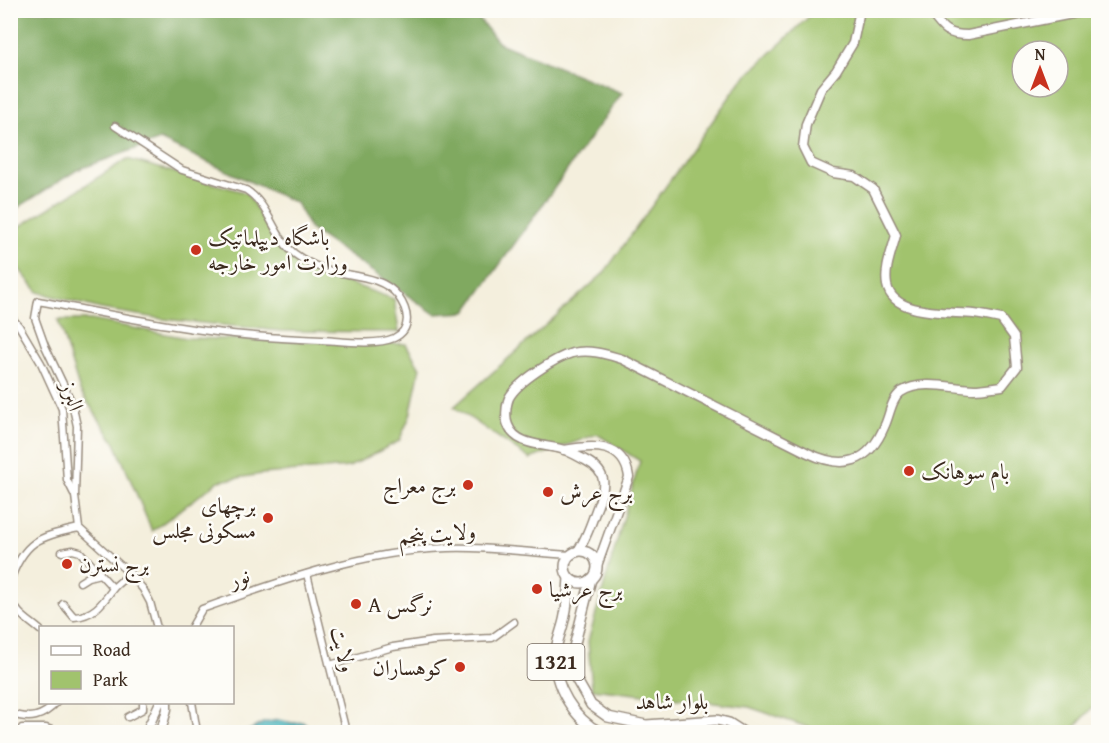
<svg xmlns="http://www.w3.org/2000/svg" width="1109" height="743" font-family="'Gentium Book Plus',Amiri,serif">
<rect width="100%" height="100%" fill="#fdfcf7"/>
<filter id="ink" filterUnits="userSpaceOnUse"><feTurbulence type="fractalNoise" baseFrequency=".0167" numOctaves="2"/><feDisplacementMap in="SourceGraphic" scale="12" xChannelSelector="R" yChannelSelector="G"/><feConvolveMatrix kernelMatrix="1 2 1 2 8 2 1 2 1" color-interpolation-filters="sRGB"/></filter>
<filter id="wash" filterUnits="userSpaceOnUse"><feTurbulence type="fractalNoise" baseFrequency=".008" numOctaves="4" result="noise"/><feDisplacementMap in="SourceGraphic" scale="24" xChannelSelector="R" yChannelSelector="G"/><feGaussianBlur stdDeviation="1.35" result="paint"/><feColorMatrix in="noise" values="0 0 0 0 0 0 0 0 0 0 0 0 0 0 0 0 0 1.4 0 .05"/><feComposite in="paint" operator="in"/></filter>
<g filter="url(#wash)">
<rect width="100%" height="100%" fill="#f4efdd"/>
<g fill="#a1c36d" stroke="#6e7646" stroke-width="1.5" fill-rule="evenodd">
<path d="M815,11H1098V701L1071,732H819L813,729L749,707L592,689L588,641L640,461L597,434L530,459L454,407L604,273L741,81ZM1022,51H1058V87H1022Z"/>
<polygon points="127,159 247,193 266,225 297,265 394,299 399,332 281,331 163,319 101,309 38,292 11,259 11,232"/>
<polygon points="58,320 91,320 187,338 406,344 420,368 410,416 399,441 349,467 262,474 219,481 152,531 115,443 80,391"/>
</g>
<polygon fill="#80a960" stroke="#5e6a3f" stroke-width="1.5" points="11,11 472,11 499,43 622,93 466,312 435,314 310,229 296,203 160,140 77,170 11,212"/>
<polygon fill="#3fafb8" stroke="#3d6c6b" stroke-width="1.5" points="278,720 293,723 303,722 316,732 246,732 263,723"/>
</g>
<g filter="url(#ink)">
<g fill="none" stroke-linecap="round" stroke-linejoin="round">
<g stroke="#988c7e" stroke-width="9">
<g id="street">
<path d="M115,126L182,170L246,190C270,205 273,237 295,254C302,259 310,264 319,267C343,277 381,273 398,296C408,310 413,329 394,338C376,346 341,341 322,340C299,339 276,338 254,336C181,330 109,314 38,301L35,318L45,346L72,403L77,426L75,496L79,528L130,574L143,589L150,602L157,628"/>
<polyline points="10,316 19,326 41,363 62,409 67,480 75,496"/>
<polyline points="62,552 73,550 80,552 113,588"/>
<polyline points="307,574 346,732"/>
<path d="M10,581C25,539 40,537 79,528"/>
<polyline points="80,582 88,577 100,574"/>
<path d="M10,597C16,614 27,619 40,630"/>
<path d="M63,604L74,617C93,616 102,604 112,590C116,584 124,579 130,574"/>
<path d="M191,628L202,609C280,581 364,551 447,548C489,546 529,553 571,555"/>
<polyline points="330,665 393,647 433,641 492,638 514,622"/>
<polyline points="192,702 197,732"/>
<path d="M10,713C30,721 43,717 57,702"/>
<polyline points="128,717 143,709 143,702"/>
<polyline points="22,728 46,728 57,732"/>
</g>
</g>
<g stroke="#988c7e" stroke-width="11">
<g id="secondary">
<path d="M929,10C942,28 945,35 968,35L1092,10"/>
<path d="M564,450C592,445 624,442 629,477L597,566"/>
<path d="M577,552C586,540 591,524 596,510C605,488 610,473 585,460C579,457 572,453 565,450C547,444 516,447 508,425C505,419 506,405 509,398C517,382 555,358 572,353C590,349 605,354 622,359L808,453C844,470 869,464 885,425C890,414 891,400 901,392C922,379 951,388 974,389C983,389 993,387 1002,386L1017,367L1014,337L1001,319C992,317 983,315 974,314C951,311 893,317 887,285C884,269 892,251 896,235L873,189L854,176L833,173L811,163L803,147L806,124L821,89L836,71L853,43L860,10"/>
<polyline points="146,732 160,702"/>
<polyline points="161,732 167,709 167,702"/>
</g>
</g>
<g stroke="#988c7e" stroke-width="12">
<g id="primary">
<circle cx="581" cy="567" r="16"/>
<path d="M569,578C568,590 568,603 565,615C563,629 556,641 555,656C553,685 575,720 600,732"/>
<polyline points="591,579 572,655 575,677 591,705 608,717 646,725 717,720 729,723 743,732"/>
</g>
</g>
<use href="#street" stroke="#fff" stroke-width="6"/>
<use href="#secondary" stroke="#fff" stroke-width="8"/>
<use href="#primary" stroke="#fff" stroke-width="9"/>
</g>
</g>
<g fill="#c8321e" stroke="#fdfcf7" stroke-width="2">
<circle cx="196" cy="250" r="6"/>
<circle cx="909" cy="471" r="6"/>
<circle cx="468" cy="485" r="6"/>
<circle cx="548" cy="492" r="6"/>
<circle cx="268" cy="518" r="6"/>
<circle cx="67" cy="564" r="6"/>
<circle cx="537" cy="589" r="6"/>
<circle cx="356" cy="604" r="6"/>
<circle cx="460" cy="667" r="6"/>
</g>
<g text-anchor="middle" stroke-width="5" stroke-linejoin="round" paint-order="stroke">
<rect fill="#fdfcf7" stroke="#75695f" stroke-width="1.5" x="527.5" y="644" width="57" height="36" rx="4.5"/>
<g font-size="21" font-weight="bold" fill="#3b2a1e">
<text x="556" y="669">1321</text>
</g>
<g font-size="22" fill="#3b2a1e" stroke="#fdfcf7" text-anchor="start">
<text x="208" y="245">باشگاه دیپلماتیک<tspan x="208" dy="25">وزارت امور خارجه</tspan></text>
<text x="921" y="479">بام سوهانک</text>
<text x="456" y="493" text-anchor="end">برج معراج</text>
<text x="560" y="500">برج عرش</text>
<text x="256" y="513" text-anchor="end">برچهای<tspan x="256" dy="25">مسکونی مجلس</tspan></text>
<text x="79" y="572">برج نسترن</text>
<text x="549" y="597">برج عرشیا</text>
<text x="368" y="612">A نرگس</text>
<text x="448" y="675" text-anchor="end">کوهساران</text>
</g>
<g font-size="22" fill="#3b2a1e" stroke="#fdfcf7">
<text transform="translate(73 396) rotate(72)" y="8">البرز</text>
<text transform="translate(437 533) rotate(-4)" y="8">ولایت پنجم</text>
<text transform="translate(239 577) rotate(-19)" y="8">نور</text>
<text transform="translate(344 649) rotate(76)" y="8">ولایت</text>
<text x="672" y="709">بلوار شاهد</text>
</g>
</g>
<rect width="1109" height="743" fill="none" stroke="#fdfcf7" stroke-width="36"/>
<rect x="39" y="626" width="195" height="78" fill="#fdfcf7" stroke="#afa8a0" stroke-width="1.5"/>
<rect x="51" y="646" width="30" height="9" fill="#ffffff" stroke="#afa8a0" stroke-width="1.5"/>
<text x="93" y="656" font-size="18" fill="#3b2a1e">Road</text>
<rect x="51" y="671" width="30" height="18" fill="#a1c36d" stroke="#afa8a0" stroke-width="1.5"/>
<text x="93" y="686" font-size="18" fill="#3b2a1e">Park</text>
<g transform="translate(1040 69)"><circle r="28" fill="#fdfcf7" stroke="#afa8a0" stroke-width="1.5"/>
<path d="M0-4.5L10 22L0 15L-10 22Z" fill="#c8321e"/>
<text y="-9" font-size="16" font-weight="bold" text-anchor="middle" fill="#3b2a1e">N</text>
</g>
</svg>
